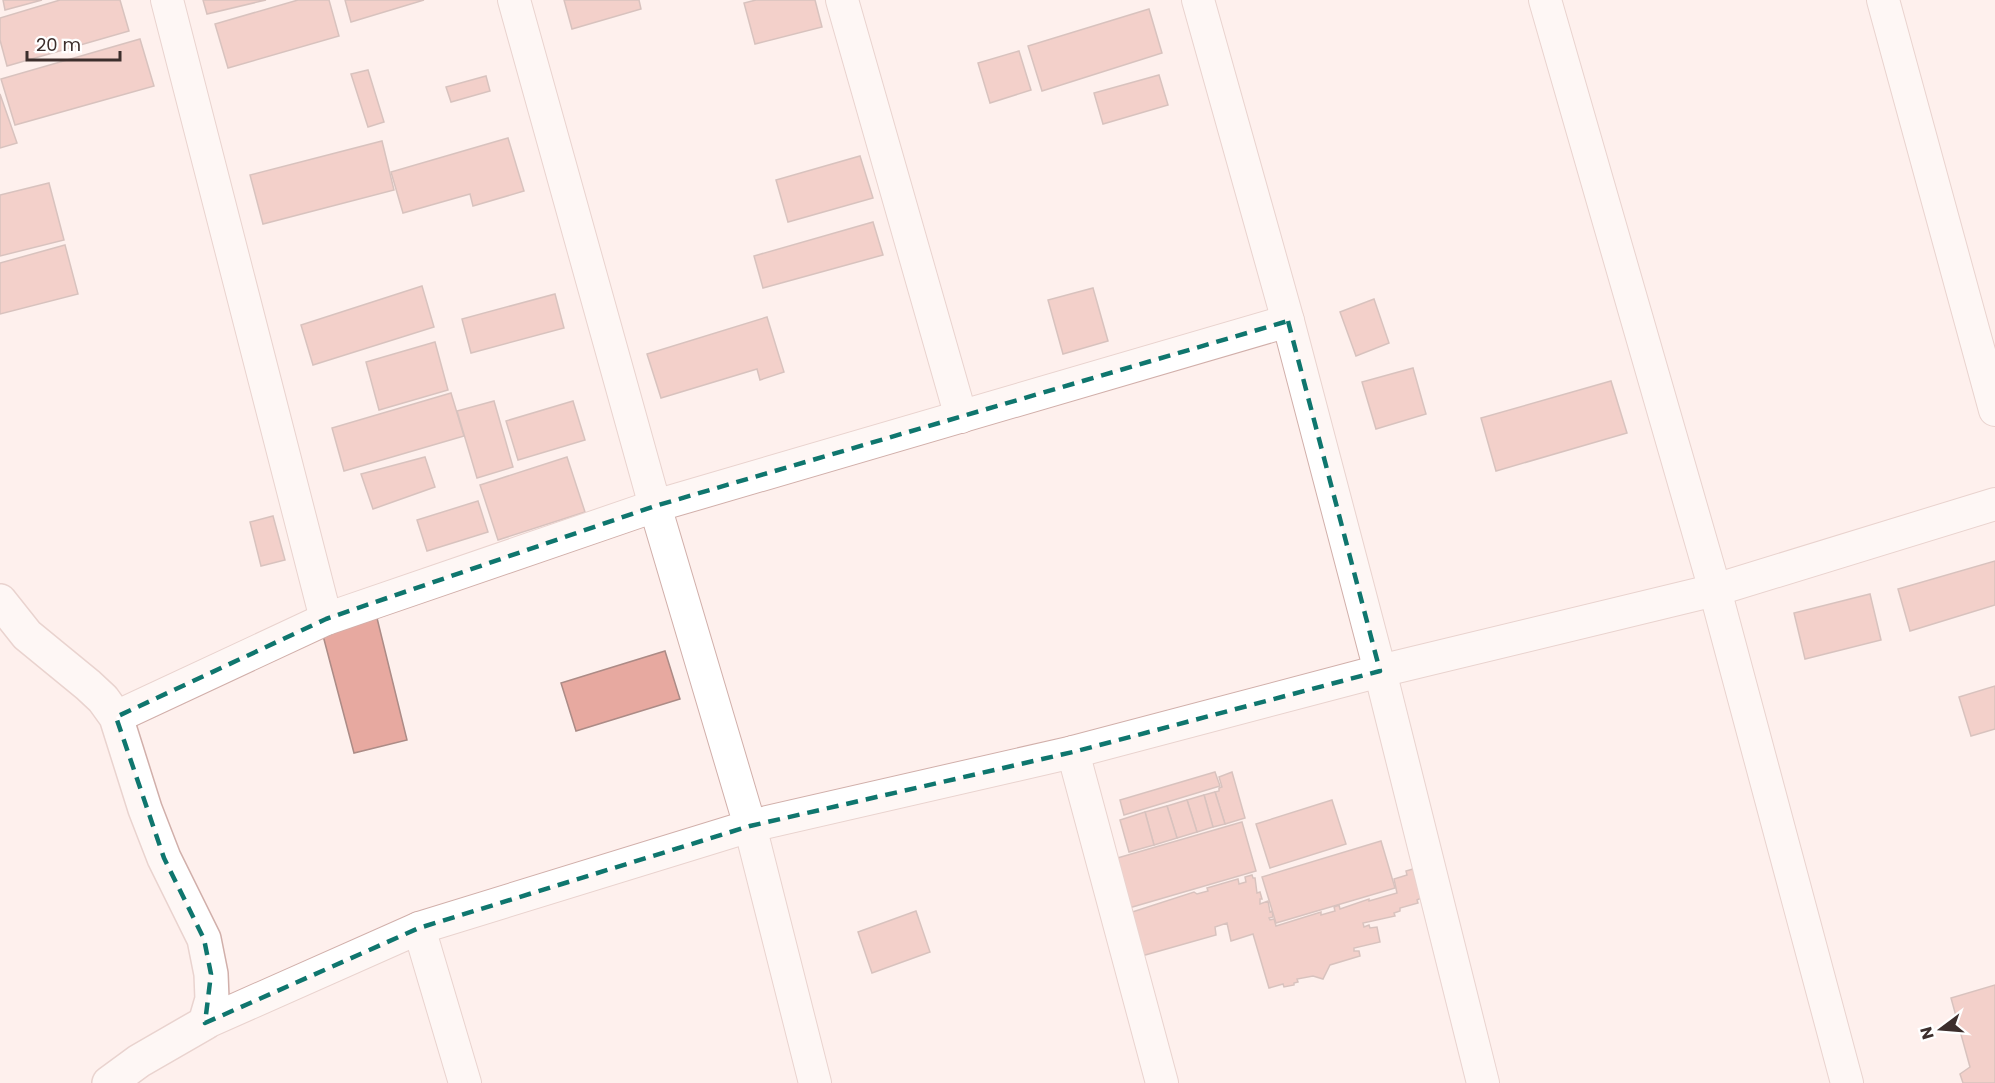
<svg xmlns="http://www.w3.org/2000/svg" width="1995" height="1083" font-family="Poppins,sans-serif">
<rect width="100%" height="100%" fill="#fef0ed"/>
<g fill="#e7a9a0" stroke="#ac8b86" stroke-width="1.5">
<polygon points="3,0 42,0 5,10"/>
<polygon points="60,0 120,0 129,31 7,66 0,40 0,18"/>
<polygon points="203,0 266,0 207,14"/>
<polygon points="298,0 329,0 339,36 228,68 215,24"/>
<polygon points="345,0 424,0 351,22"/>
<polygon points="564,0 639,0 641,9 572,29"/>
<polygon points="756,0 815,0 822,27 755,44 744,3"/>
<polygon points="1149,9 1162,53 1042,91 1028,46"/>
<polygon points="140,39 154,86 15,125 1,79"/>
<polygon points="1019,51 1031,90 990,103 978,63"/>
<polygon points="368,70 384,122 368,127 351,74"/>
<polygon points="1159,75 1168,105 1103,124 1094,93"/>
<polygon points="486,76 490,91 451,102 446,87"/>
<polygon points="0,94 17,143 0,148"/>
<polygon points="508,138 524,191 473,206 470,194 403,213 391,172"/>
<polygon points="382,141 394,190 263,224 250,175"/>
<polygon points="860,156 873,198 788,222 776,180"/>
<polygon points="49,183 64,240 0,256 0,195"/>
<polygon points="873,222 883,255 763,288 754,256"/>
<polygon points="65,245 78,294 0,314 0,263"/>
<polygon points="422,286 434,327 313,365 301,325"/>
<polygon points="1093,288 1108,341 1063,354 1048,300"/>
<polygon points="555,294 564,328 471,353 462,319"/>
<polygon points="1374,299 1389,343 1356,356 1340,312"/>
<polygon points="767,317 784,372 760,380 757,369 661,398 647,354"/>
<polygon points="435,342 448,390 379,410 366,362"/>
<polygon points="1413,368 1426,414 1376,429 1362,382"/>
<polygon points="1611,381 1627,433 1496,471 1481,418"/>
<polygon points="451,393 464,436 344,471 332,428"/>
<polygon points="494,401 513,467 477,478 457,411"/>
<polygon points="573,401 585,440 518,460 506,421"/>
<polygon points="425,457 435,487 373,509 361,474"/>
<polygon points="567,457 585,512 498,540 480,485"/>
<polygon points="478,501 488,532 427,551 417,520"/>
<polygon points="273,516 285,560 261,566 250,522"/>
<polygon points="1995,561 1995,605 1910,631 1898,589"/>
<polygon points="1870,594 1881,640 1805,659 1794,613"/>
<polygon points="376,614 407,740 354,753 321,628"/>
<polygon points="665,651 680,699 576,731 561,683"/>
<polygon points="1995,686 1995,729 1971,736 1959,697"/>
<polygon points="1215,772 1220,786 1124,815 1120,800"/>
<polygon points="1232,772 1245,818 1225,824 1215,792 1219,791 1219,788 1222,787 1219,777"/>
<polygon points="1215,792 1225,824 1213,827 1204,795"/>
<polygon points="1204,795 1213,827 1197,832 1187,800"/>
<polygon points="1187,800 1197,832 1177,838 1167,806"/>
<polygon points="1332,800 1346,844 1270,868 1256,824"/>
<polygon points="1167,806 1177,838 1154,845 1145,812"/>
<polygon points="1145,812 1154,845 1129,852 1120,820"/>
<polygon points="1242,822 1256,871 1122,910 1107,861"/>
<polygon points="1381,841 1395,888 1276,923 1262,877"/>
<polygon points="1413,869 1421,898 1417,900 1418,903 1400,908 1400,911 1394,913 1395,916 1363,923 1364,927 1369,925 1370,928 1377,927 1380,942 1354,948 1354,951 1359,951 1360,956 1330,965 1323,979 1313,976 1297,979 1298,982 1294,983 1294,985 1284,987 1283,984 1269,988 1253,934 1231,941 1227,923 1215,927 1216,935 1138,957 1123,915 1194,892 1197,894 1208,891 1207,888 1238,879 1239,884 1246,882 1245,877 1252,875 1253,878 1255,878 1257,893 1260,892 1262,899 1260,899 1260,904 1268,901 1270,912 1272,911 1273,917 1269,918 1270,920 1274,919 1276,926 1321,912 1321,915 1335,911 1334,907 1339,905 1340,909 1369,899 1369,901 1397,893 1394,879 1407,875 1406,871"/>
<polygon points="916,911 930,952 872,973 858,932"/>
<polygon points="1995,985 1995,1083 1963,1083 1960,1074 1970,1067 1951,998"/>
</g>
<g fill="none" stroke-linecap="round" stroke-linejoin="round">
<g stroke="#d1afaa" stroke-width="34">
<g id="minor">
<polyline points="167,0 326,619"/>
<polyline points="514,0 655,506 750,826 815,1083"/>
<polyline points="842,0 961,417"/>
<polyline points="1198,0 1288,321 1380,671 1483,1083"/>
<polyline points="1545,0 1715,590 1847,1083"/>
<polyline points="1883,0 1995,410"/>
<polyline points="116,717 326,619 655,506 1288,321"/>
<polyline points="1073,752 1162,1083"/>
<polyline points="419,928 465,1083"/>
<polyline points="205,1023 419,928 750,826 1073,752 1380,671 1715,590 1995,504"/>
</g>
</g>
<g stroke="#d1afaa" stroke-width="36">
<polyline id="tertiary" points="0,601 27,635 88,685 103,699 116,717 145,809 164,858 204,939 211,974 212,999 205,1023 139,1061 109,1083"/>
</g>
<use href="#minor" stroke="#fff" stroke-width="32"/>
<use href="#tertiary" stroke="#fff" stroke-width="33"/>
</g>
<path d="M0 0H1995V1083H0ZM1288,321L1380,671L1073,752L750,826L419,928L205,1023L211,974L204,939L164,858L116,717L326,619L655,506Z" fill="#fef0ed" fill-opacity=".55" fill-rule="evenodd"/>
<path fill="none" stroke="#0f766e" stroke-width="4.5" stroke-dasharray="12 8" stroke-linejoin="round" d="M1288,321L1380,671L1073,752L750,826L419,928L205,1023L211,974L204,939L164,858L116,717L326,619L655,506Z"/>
<g transform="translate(1941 1029) rotate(254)" stroke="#ffffff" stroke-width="4.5" paint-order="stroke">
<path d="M0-4.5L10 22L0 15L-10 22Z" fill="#3c2e2c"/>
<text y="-9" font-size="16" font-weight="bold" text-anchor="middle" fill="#3c2e2c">N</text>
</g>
<path d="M27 51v9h93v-9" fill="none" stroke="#3c2e2c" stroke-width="3"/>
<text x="36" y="51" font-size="18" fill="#3c2e2c" stroke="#ffffff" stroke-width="4.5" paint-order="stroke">20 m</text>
</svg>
